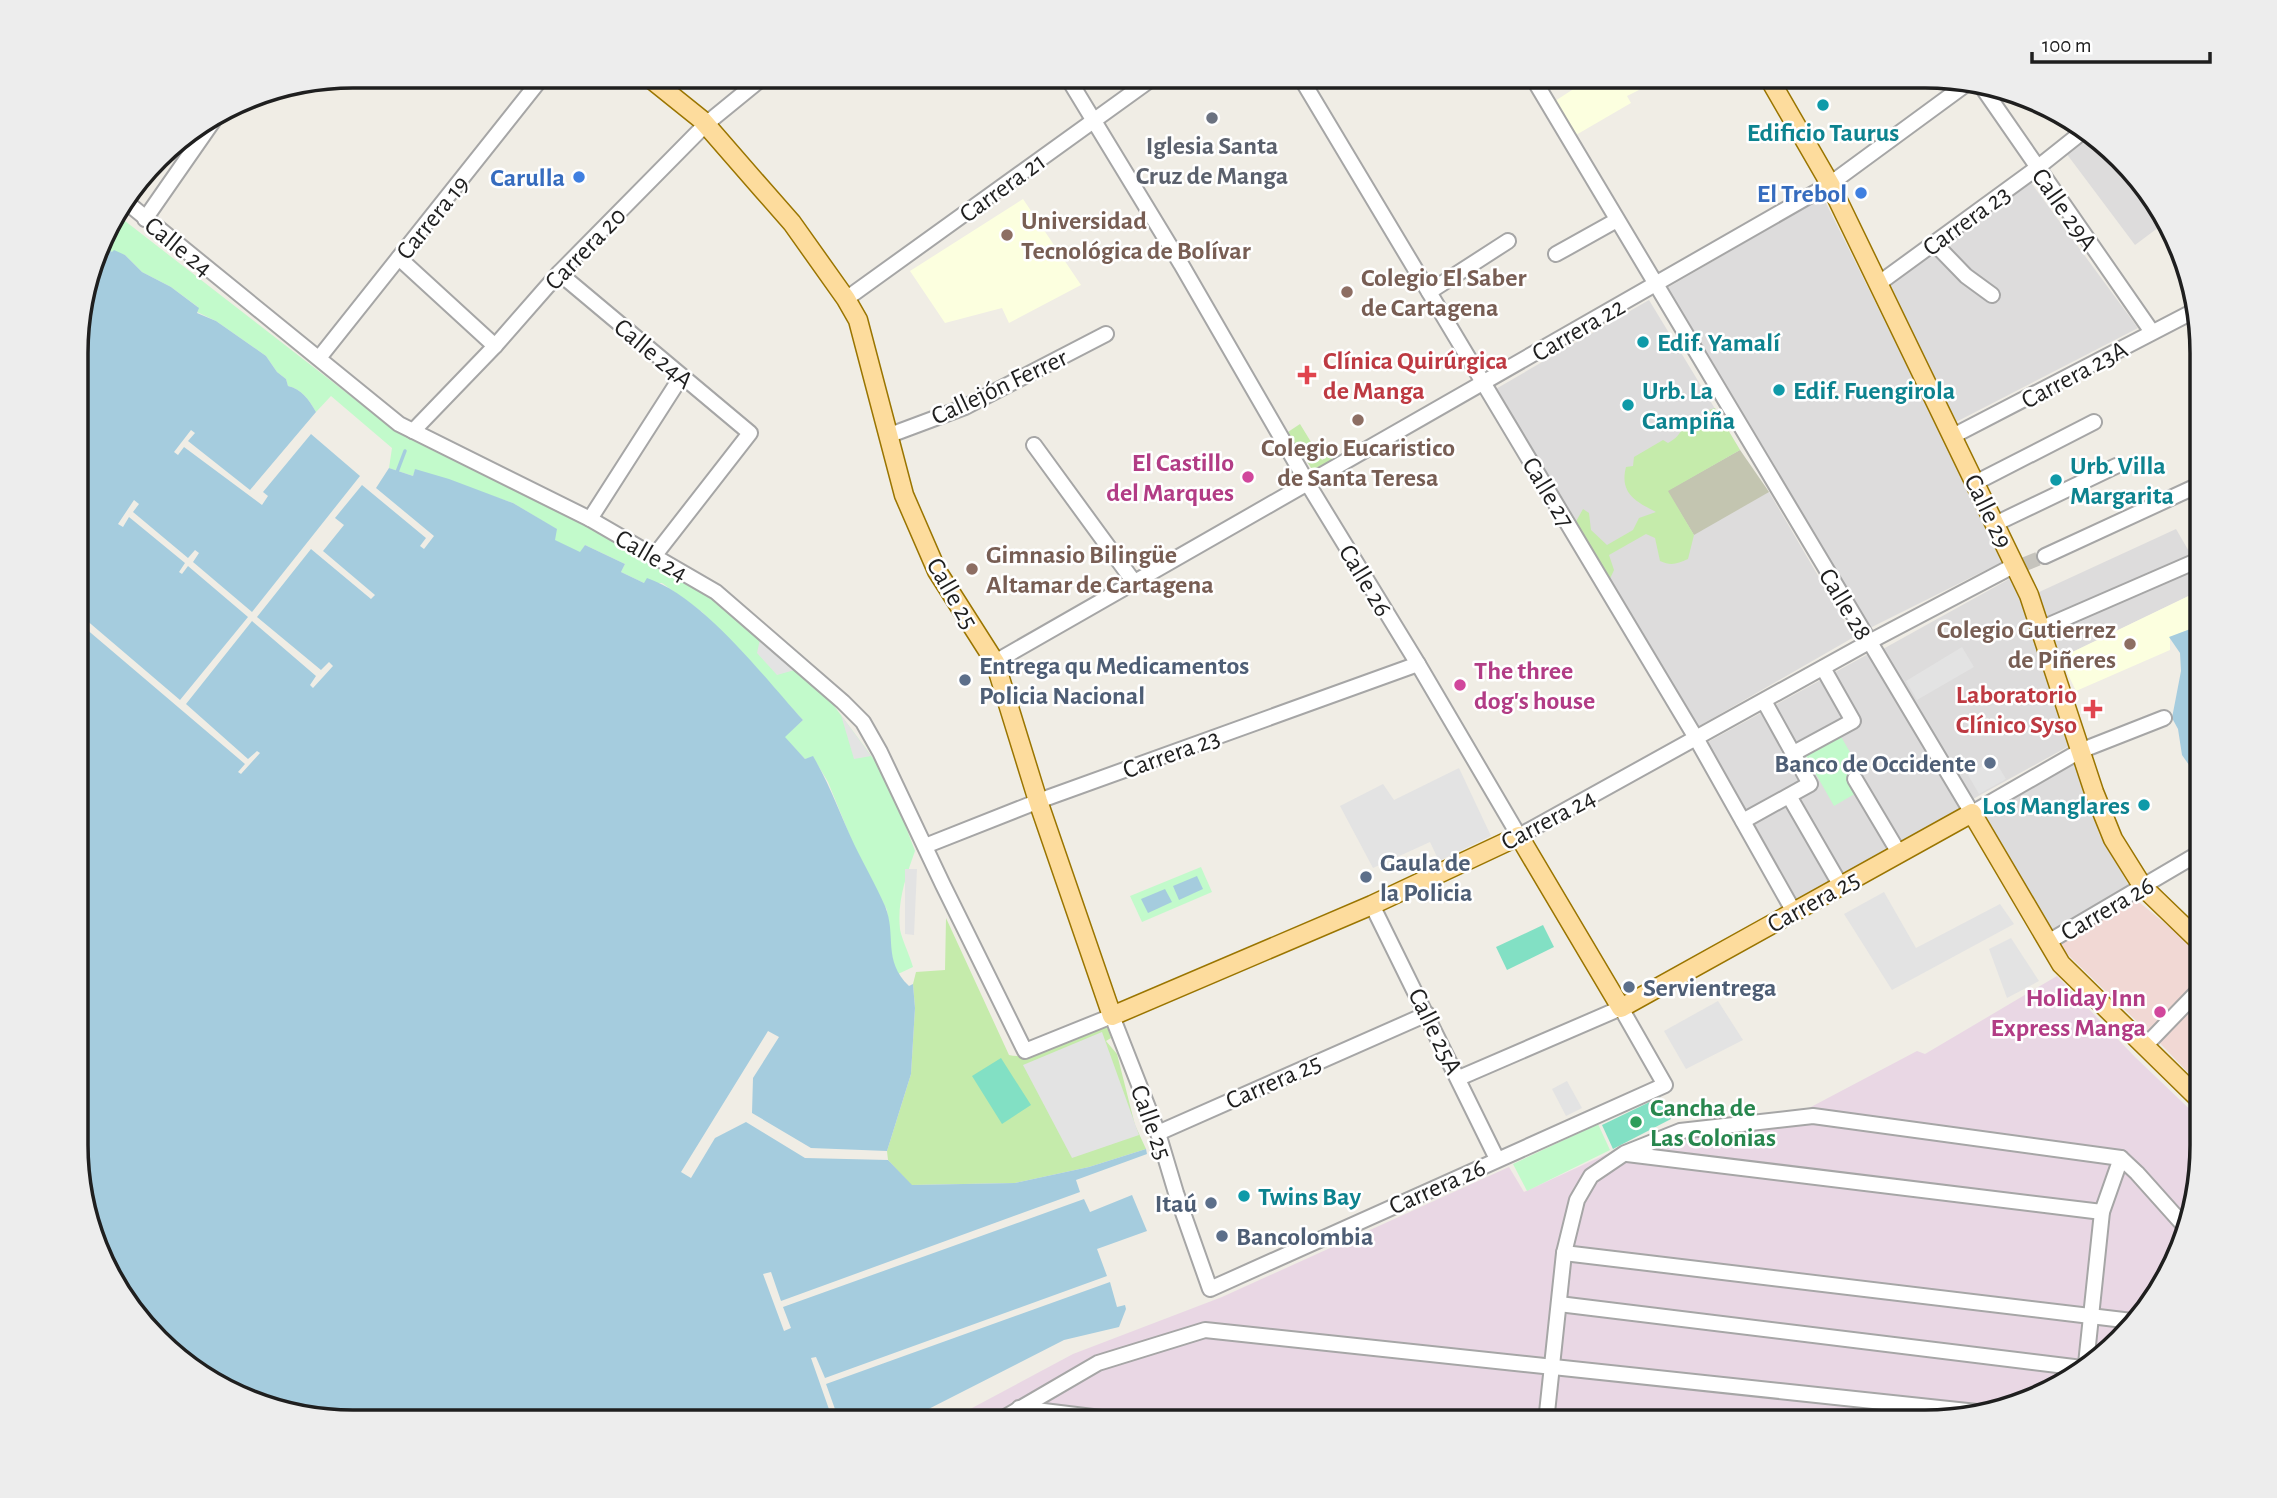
<svg xmlns="http://www.w3.org/2000/svg" width="2277" height="1498" font-family="'Alegreya Sans',sans-serif">
<rect width="100%" height="100%" fill="#f0ede5"/>
<g fill="#dddcdc">
<polygon points="2091,135 2165,214 2167,221 2135,245 2066,153"/>
<polygon points="2029,180 2138,328 1954,423 1890,283"/>
<polygon points="1823,197 2004,561 1870,628 1808,533 1667,288"/>
<polygon points="1649,300 1740,450 1769,492 1854,637 1694,729 1494,390"/>
<polygon points="2176,529 2201,572 2201,590 2060,658 2037,593"/>
<polygon points="2011,578 2019,593 2069,746 1973,799 1883,649"/>
<polygon points="1870,653 1962,807 1798,901 1708,742"/>
<polygon points="2074,763 2100,836 2130,887 2054,935 1983,816"/>
</g>
<g fill="#f1d8d4">
<polygon points="2134,898 2201,953 2201,984 2151,1035 2057,944"/>
<polygon points="2201,998 2201,1086 2158,1041"/>
</g>
<polygon fill="#e9d7e4" points="2057,976 2135,1057 2201,1120 2201,1164 2187,1235 2155,1300 2063,1386 1943,1422 944,1423 1073,1354 1222,1297 1509,1167 1524,1192 1668,1126 1809,1108 1917,1051 1925,1054"/>
<g fill="#fcffdf">
<polygon points="1595,75 1630,75 1639,90 1627,96 1631,103 1576,135 1555,101"/>
<polygon points="1023,199 1081,285 1009,323 1002,308 945,323 910,271"/>
<polygon points="2201,590 2201,625 2170,637 2170,650 2076,691 2060,658"/>
</g>
<polygon fill="#c3c5b0" points="1740,450 1769,492 1694,535 1667,491"/>
<g fill="#c5ebab">
<path d="M1715,408L1740,450L1668,491L1694,535L1688,559C1677,564 1671,566 1660,561L1655,538L1646,534L1609,555L1614,570L1608,583L1590,560L1594,551L1583,550L1574,525L1583,509L1589,513L1591,530L1607,545L1633,530L1639,518L1656,512C1637,502 1619,494 1626,467L1633,466L1634,457L1663,440L1668,443C1685,434 1679,425 1698,415L1701,418L1706,416L1709,410Z"/>
<polygon points="1300,424 1322,460 1330,455 1335,462 1315,474 1288,432"/>
<path d="M946,918L1009,1055C1032,1062 1080,1033 1102,1023L1108,1029L1111,1038L1106,1041L1117,1054L1135,1125L1146,1149L1089,1167L1015,1183L911,1185L888,1160L887,1151L911,1074L915,1008L913,984L916,972L945,970Z"/>
</g>
<g fill="#c2facb">
<path d="M116,214L397,432L645,555L744,619L826,695L887,777L915,851C906,876 897,902 900,929C901,937 910,956 913,967L898,974L892,961L887,910L854,846L828,782L813,757L805,759L784,737L803,720L702,612L662,583H644L621,572L625,564L585,545L580,553L554,540L556,529L513,503L415,470L413,476L389,468L392,448L331,396L316,412C309,400 302,389 288,386L286,379L277,372L266,356L216,321L197,312L198,307L171,287L142,272L125,255L112,252L100,243L104,229Z"/>
<polygon points="1839,733 1859,768 1848,775 1858,792 1834,806 1804,753"/>
<polygon points="1201,867 1212,892 1142,922 1130,896"/>
<polygon points="1598,1124 1610,1150 1527,1191 1513,1164"/>
</g>
<g fill="#82e0c4">
<polygon points="1543,925 1554,947 1507,970 1496,947"/>
<polygon points="1001,1058 1031,1105 1002,1124 972,1076"/>
<polygon points="1660,1097 1671,1119 1613,1149 1602,1125"/>
</g>
<g fill="#e3e3e3">
<polygon points="761,635 798,669 777,675 757,653"/>
<polygon points="1962,647 1974,667 1917,700 1906,681"/>
<polygon points="841,715 871,756 854,759"/>
<polygon points="1994,759 2006,779 1979,794 1968,775"/>
<polygon points="1459,768 1491,836 1439,861 1430,842 1373,868 1340,806 1383,784 1394,800"/>
<polygon points="905,869 917,869 914,935 905,934"/>
<polygon points="1884,892 1916,948 2000,904 2014,924 1892,990 1844,914"/>
<polygon points="2011,938 2039,981 2007,998 1989,949"/>
<polygon points="1718,1001 1743,1040 1686,1069 1664,1031"/>
<polygon points="1102,1032 1139,1135 1072,1158 1023,1065"/>
<polygon points="1567,1081 1582,1108 1566,1116 1552,1089"/>
</g>
<g fill="#a5ccde">
<path d="M100,243L112,252L114,250L125,255L142,272L171,287L199,308L197,313L216,321L266,356L277,372L286,379L288,386C302,389 309,400 316,412L250,490L188,441L195,433L191,430L174,452L178,455L184,447L262,505L268,496L263,492L311,434L360,476L252,612L193,562L199,553L195,550L188,558L133,512L139,504L134,500L118,524L123,527L129,517L185,563L179,572L182,574L188,566L248,617L180,700L78,613V316Z"/>
<path d="M389,468L413,476L415,469L449,479L513,503L557,529L555,540L580,552L585,545L625,564L621,572L644,583L647,578C703,597 763,676 803,720L785,737L805,759L813,756C830,785 840,814 854,844C864,865 876,885 885,906C897,935 882,960 909,986L913,984L915,1008L911,1074L887,1151L811,1148L752,1113L753,1078L779,1037L768,1031L681,1172L691,1178L715,1138L746,1122L805,1158L888,1160L912,1185L1015,1183L1089,1167L1146,1149L1147,1154L1076,1180L1080,1192L781,1301L771,1272L763,1274L784,1331L791,1328L783,1307L1084,1199L1090,1212L1132,1195L1147,1231L1097,1249L1107,1276L825,1378L816,1357L811,1358L831,1415L836,1412L826,1384L1110,1282L1117,1307L1125,1305L1126,1309L1119,1327L1064,1340L901,1423H352L263,1408L198,1376L113,1285L78,1182V622L245,764L238,772L241,774L260,753L257,751L248,759L186,704L252,621L316,676L310,685L313,688L333,666L329,662L321,670L257,617L311,549L371,599L375,595L323,551L344,525L335,518L362,485L426,538L420,546L424,549L434,536L376,488Z"/>
<polygon points="2201,625 2201,782 2182,755 2178,729 2172,718 2181,671 2180,653 2169,637"/>
<polygon points="1197,876 1203,889 1179,900 1173,886"/>
<polygon points="1165,889 1172,902 1148,913 1141,899"/>
</g>
<g fill="none" stroke-linecap="round" stroke-linejoin="round">
<g stroke="#a5ccde" stroke-width="3.5">
<polyline points="100,243 113,228"/>
<polyline points="397,472 405,451"/>
</g>
<polyline stroke="#c6c4bd" stroke-width="14" stroke-dasharray="14 7" stroke-linecap="butt" points="2025,564 2045,556"/>
<g stroke="#a6a6a6" stroke-width="18">
<g id="minor">
<polyline points="1066,75 1181,264 1311,489 1418,664 1519,836 1869,642 2015,565"/>
<polyline points="1299,75 1696,738 1794,912"/>
<polyline points="1531,75 1972,813 2080,751 2164,718"/>
<polyline points="1980,84 2152,332"/>
<polyline points="125,201 399,424 590,519 716,592 843,702 863,722 880,752 943,885 1025,1051 1112,1016 1158,1133 1176,1193 1210,1289 1665,1085 1621,1008 1459,1078"/>
<polyline points="145,219 218,114"/>
<polyline points="1935,244 1966,276 1992,295"/>
<polyline points="1556,254 1617,220"/>
<polyline points="399,258 495,346"/>
<polyline points="559,273 750,433 655,555"/>
<polyline points="1878,284 2037,168 2086,129"/>
<polyline points="1429,292 1508,241"/>
<polyline points="846,299 1157,75"/>
<polyline points="319,358 544,75"/>
<polyline points="413,431 495,346 559,273 706,124 766,75"/>
<polyline points="890,435 965,407 1106,334"/>
<polyline points="1953,436 2194,311"/>
<polyline points="1034,445 1134,582"/>
<polyline points="1975,483 2094,422"/>
<polyline points="590,519 681,377"/>
<polyline points="1995,524 2116,466"/>
<polyline points="2045,556 2201,484"/>
<polyline points="2040,629 2201,559"/>
<polyline points="995,662 1830,184 1969,82"/>
<polyline points="1794,753 1853,721 1823,668"/>
<polyline points="1855,779 1899,853"/>
<polyline points="1789,796 1841,886"/>
<polyline points="1743,821 1810,784 1764,701"/>
<polyline points="925,846 1044,799 1418,664"/>
<polyline points="1372,905 1497,1159"/>
<polyline points="2048,942 2201,852"/>
<polyline points="2145,1046 2201,988"/>
<polyline points="1158,1133 1427,1014"/>
<polyline points="1627,1154 2102,1212"/>
<polyline points="1564,1253 2132,1321"/>
<polyline points="1559,1304 2082,1368"/>
<polyline points="2086,1364 2102,1212 2121,1158"/>
<polyline points="1019,1408 1134,1422"/>
<polyline points="1546,1422 1564,1253 1577,1200 1591,1176 1625,1153 1680,1131 1813,1116 2121,1158 2137,1173 2188,1230"/>
<polyline points="995,1423 1098,1363 1205,1330 1977,1412"/>
</g>
</g>
<g stroke="#9a7500" stroke-width="21">
<g id="major">
<polyline points="646,75 702,120 763,190 792,223 846,299 858,320 904,495 937,571 995,662 1038,801 1112,1016 1372,905 1519,836 1621,1008 1972,813 2061,964 2201,1101"/>
<polyline points="1767,75 1830,184 2029,595 2094,792 2113,839 2143,887 2201,943"/>
</g>
</g>
<use href="#minor" stroke="#fff" stroke-width="14"/>
<use href="#major" stroke="#fddc9d" stroke-width="18"/>
</g>
<g fill="#0f9aa8" stroke="#fff" stroke-width="2.5">
<circle cx="1823" cy="105" r="7"/>
<circle cx="1643" cy="342" r="7"/>
<circle cx="1779" cy="390" r="7"/>
<circle cx="1628" cy="405" r="7"/>
<circle cx="2056" cy="480" r="7"/>
<circle cx="2144" cy="805" r="7"/>
<circle cx="1244" cy="1196" r="7"/>
</g>
<circle fill="#6b7280" stroke="#fff" stroke-width="2.5" cx="1212" cy="118" r="7"/>
<g fill="#3f7fe0" stroke="#fff" stroke-width="2.5">
<circle cx="579" cy="177" r="7"/>
<circle cx="1861" cy="193" r="7"/>
</g>
<g fill="#8d6e63" stroke="#fff" stroke-width="2.5">
<circle cx="1007" cy="235" r="7"/>
<circle cx="1347" cy="292" r="7"/>
<circle cx="1358" cy="420" r="7"/>
<circle cx="972" cy="569" r="7"/>
<circle cx="2130" cy="644" r="7"/>
</g>
<g fill="#e0444e" stroke="#fff" stroke-width="2.5">
<path d="M1303.5 364.5h7v7h7v7h-7v7h-7v-7h-7v-7h7z"/>
<path d="M2089.5 698.5h7v7h7v7h-7v7h-7v-7h-7v-7h7z"/>
</g>
<g fill="#d1479c" stroke="#fff" stroke-width="2.5">
<circle cx="1248" cy="477" r="7"/>
<circle cx="1460" cy="685" r="7"/>
<circle cx="2160" cy="1012" r="7"/>
</g>
<g fill="#5c6f8a" stroke="#fff" stroke-width="2.5">
<circle cx="965" cy="680" r="7"/>
<circle cx="1990" cy="763" r="7"/>
<circle cx="1366" cy="877" r="7"/>
<circle cx="1629" cy="987" r="7"/>
<circle cx="1211" cy="1203" r="7"/>
<circle cx="1222" cy="1236" r="7"/>
</g>
<circle fill="#2e9e5b" stroke="#fff" stroke-width="2.5" cx="1636" cy="1122" r="7"/>
<g text-anchor="middle" stroke-width="5" stroke-linejoin="round" paint-order="stroke">
<g font-size="26" font-weight="bold" fill="#0d838f" stroke="#fff" text-anchor="start">
<text x="1823" y="141" text-anchor="middle">Edificio Taurus</text>
<text x="1657" y="351">Edif. Yamalí</text>
<text x="1642" y="399">Urb. La<tspan x="1642" dy="30">Campiña</tspan></text>
<text x="1793" y="399">Edif. Fuengirola</text>
<text x="2070" y="474">Urb. Villa<tspan x="2070" dy="30">Margarita</tspan></text>
<text x="2130" y="814" text-anchor="end">Los Manglares</text>
<text x="1258" y="1205">Twins Bay</text>
</g>
<g font-size="26" font-weight="bold" fill="#5b616d" stroke="#fff">
<text x="1212" y="154">Iglesia Santa<tspan x="1212" dy="30">Cruz de Manga</tspan></text>
</g>
<g font-size="26" font-weight="bold" fill="#366cbe" stroke="#fff" text-anchor="end">
<text x="565" y="186">Carulla</text>
<text x="1847" y="202">El Trebol</text>
</g>
<g font-size="26" fill="#1f1f1f" stroke="#fff">
<text transform="translate(1002 187) rotate(-36)" y="9">Carrera 21</text>
<text transform="translate(2065 209) rotate(55)" y="9">Calle 29A</text>
<text transform="translate(432 217) rotate(-51)" y="9">Carrera 19</text>
<text transform="translate(1966 220) rotate(-36)" y="9">Carrera 23</text>
<text transform="translate(179 246) rotate(39)" y="9">Calle 24</text>
<text transform="translate(585 248) rotate(-46)" y="9">Carrera 20</text>
<text transform="translate(1578 329) rotate(-30)" y="9">Carrera 22</text>
<text transform="translate(654 353) rotate(40)" y="9">Calle 24A</text>
<text transform="translate(2074 374) rotate(-28)" y="9">Carrera 23A</text>
<text transform="translate(999 386) rotate(-25)" y="9">Callejón Ferrer</text>
<text transform="translate(1549 492) rotate(59)" y="9">Calle 27</text>
<text transform="translate(1989 511) rotate(64)" y="9">Calle 29</text>
<text transform="translate(652 555) rotate(30)" y="9">Calle 24</text>
<text transform="translate(1366 580) rotate(59)" y="9">Calle 26</text>
<text transform="translate(953 593) rotate(60)" y="9">Calle 25</text>
<text transform="translate(1846 604) rotate(59)" y="9">Calle 28</text>
<text transform="translate(1171 753) rotate(-20)" y="9">Carrera 23</text>
<text transform="translate(1548 819) rotate(-28)" y="9">Carrera 24</text>
<text transform="translate(1813 901) rotate(-29)" y="9">Carrera 25</text>
<text transform="translate(2107 908) rotate(-30)" y="9">Carrera 26</text>
<text transform="translate(1436 1031) rotate(64)" y="9">Calle 25A</text>
<text transform="translate(1273 1081) rotate(-24)" y="9">Carrera 25</text>
<text transform="translate(1152 1122) rotate(70)" y="9">Calle 25</text>
<text transform="translate(1437 1186) rotate(-24)" y="9">Carrera 26</text>
</g>
<g font-size="26" font-weight="bold" fill="#785e54" stroke="#fff" text-anchor="start">
<text x="1021" y="229">Universidad<tspan x="1021" dy="30">Tecnológica de Bolívar</tspan></text>
<text x="1361" y="286">Colegio El Saber<tspan x="1361" dy="30">de Cartagena</tspan></text>
<text x="1358" y="456" text-anchor="middle">Colegio Eucaristico<tspan x="1358" dy="30">de Santa Teresa</tspan></text>
<text x="986" y="563">Gimnasio Bilingüe<tspan x="986" dy="30">Altamar de Cartagena</tspan></text>
<text x="2116" y="638" text-anchor="end">Colegio Gutierrez<tspan x="2116" dy="30">de Piñeres</tspan></text>
</g>
<g font-size="26" font-weight="bold" fill="#be3a42" stroke="#fff" text-anchor="start">
<text x="1323" y="369">Clínica Quirúrgica<tspan x="1323" dy="30">de Manga</tspan></text>
<text x="2077" y="703" text-anchor="end">Laboratorio<tspan x="2077" dy="30">Clínico Syso</tspan></text>
</g>
<g font-size="26" font-weight="bold" fill="#b23c85" stroke="#fff" text-anchor="end">
<text x="1234" y="471">El Castillo<tspan x="1234" dy="30">del Marques</tspan></text>
<text x="1474" y="679" text-anchor="start">The three<tspan x="1474" dy="30">dog's house</tspan></text>
<text x="2146" y="1006">Holiday Inn<tspan x="2146" dy="30">Express Manga</tspan></text>
</g>
<g font-size="26" font-weight="bold" fill="#4e5e75" stroke="#fff" text-anchor="start">
<text x="979" y="674">Entrega qu Medicamentos<tspan x="979" dy="30">Policia Nacional</tspan></text>
<text x="1976" y="772" text-anchor="end">Banco de Occidente</text>
<text x="1380" y="871">Gaula de<tspan x="1380" dy="30">la Policia</tspan></text>
<text x="1643" y="996">Servientrega</text>
<text x="1197" y="1212" text-anchor="end">Itaú</text>
<text x="1236" y="1245">Bancolombia</text>
</g>
<g font-size="26" font-weight="bold" fill="#27864d" stroke="#fff" text-anchor="start">
<text x="1650" y="1116">Cancha de<tspan x="1650" dy="30">Las Colonias</tspan></text>
</g>
</g>
<path d="M0 0H2277V1498H0ZM353 88H1925A265 265 0 0 1 2190 353V1145A265 265 0 0 1 1925 1410H353A265 265 0 0 1 88 1145V353A265 265 0 0 1 353 88Z" fill="#ededed" fill-rule="evenodd"/>
<path fill="none" stroke="#1f1f1f" stroke-width="3.5" d="M353 88H1925A265 265 0 0 1 2190 353V1145A265 265 0 0 1 1925 1410H353A265 265 0 0 1 88 1145V353A265 265 0 0 1 353 88Z"/>
<path d="M2032 52v10h178v-10" fill="none" stroke="#1f1f1f" stroke-width="3.5"/>
<text x="2042" y="52" font-size="21" fill="#1f1f1f" stroke="#ffffff" stroke-width="5" paint-order="stroke">100 m</text>
</svg>
